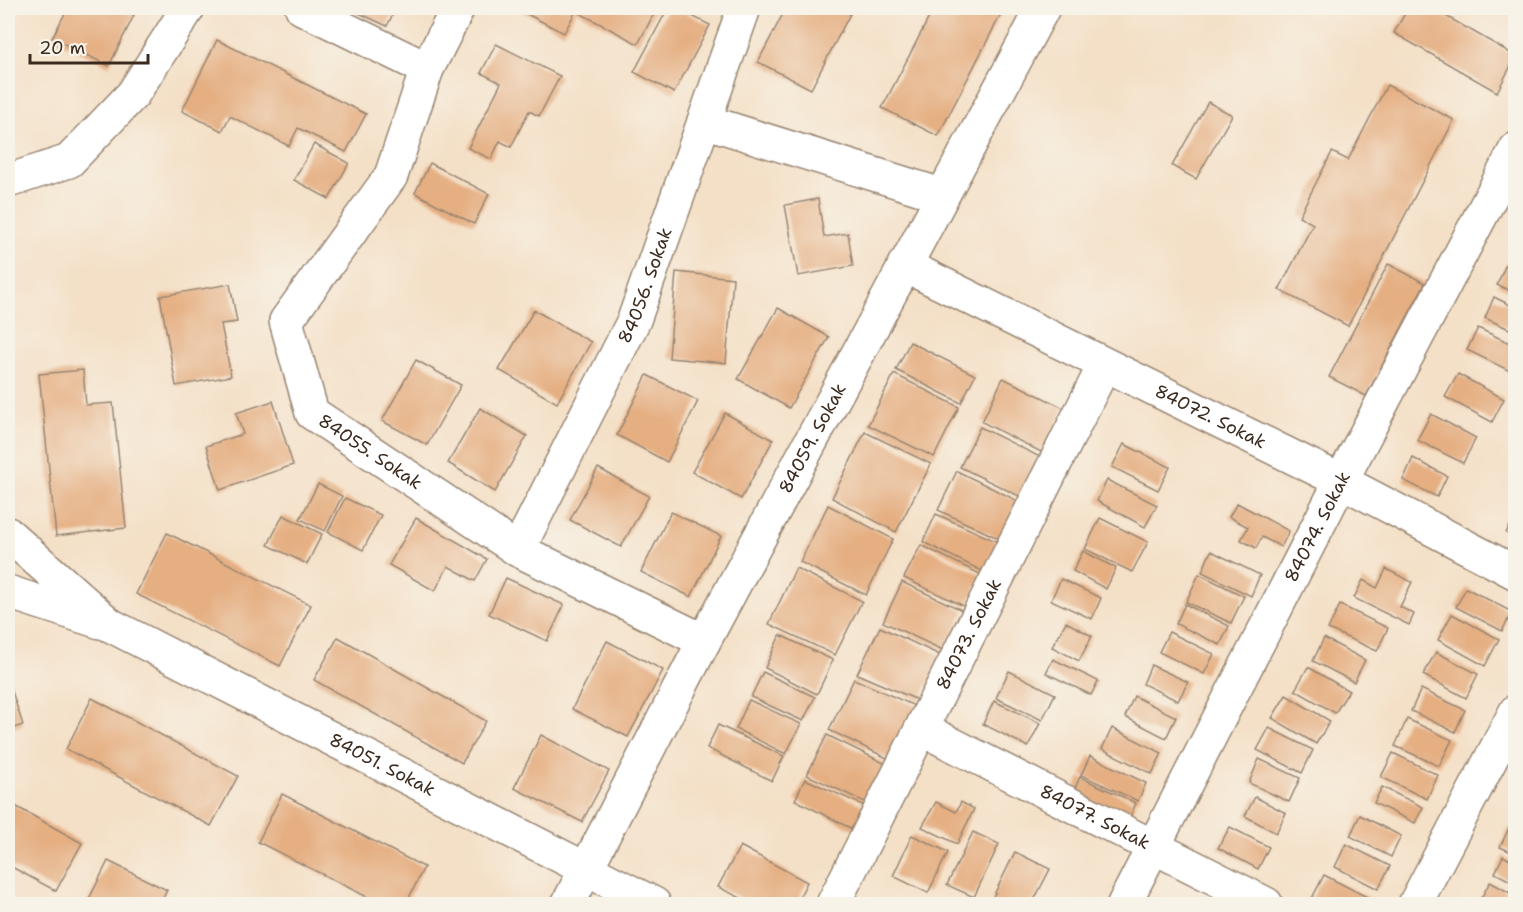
<svg xmlns="http://www.w3.org/2000/svg" width="1523" height="912" font-family="'Shantell Sans',sans-serif">
<rect width="100%" height="100%" fill="#f7f3e8"/>
<filter id="ink" filterUnits="userSpaceOnUse"><feTurbulence type="fractalNoise" baseFrequency=".0167" numOctaves="2"/><feDisplacementMap in="SourceGraphic" scale="12" xChannelSelector="R" yChannelSelector="G"/><feConvolveMatrix kernelMatrix="1 2 1 2 8 2 1 2 1" color-interpolation-filters="sRGB"/></filter>
<filter id="wash" filterUnits="userSpaceOnUse"><feTurbulence type="fractalNoise" baseFrequency=".008" numOctaves="4" result="noise"/><feDisplacementMap in="SourceGraphic" scale="24" xChannelSelector="R" yChannelSelector="G"/><feGaussianBlur stdDeviation="1.35" result="paint"/><feColorMatrix in="noise" values="0 0 0 0 0 0 0 0 0 0 0 0 0 0 0 0 0 1.4 0 .05"/><feComposite in="paint" operator="in"/></filter>
<g filter="url(#wash)">
<rect width="100%" height="100%" fill="#f4e0c7"/>
<g id="blocks">
<g fill="#e5af82">
<polygon points="68,8 118,8 134,15 109,66 52,38"/>
<polygon points="348,8 396,8 387,26"/>
<polygon points="515,8 657,8 638,44 576,11 564,33"/>
<polygon points="668,8 676,8 710,25 674,93 634,72"/>
<polygon points="786,8 853,8 811,89 758,62"/>
<polygon points="934,8 1004,8 938,136 882,108"/>
<polygon points="1408,8 1432,8 1516,56 1497,92 1394,33"/>
<polygon points="217,40 366,114 346,152 298,128 289,146 230,116 222,131 182,111"/>
<polygon points="496,44 560,76 539,116 529,111 511,147 500,141 491,159 468,148 501,83 481,73"/>
<polygon points="1387,85 1454,120 1348,326 1279,290 1313,224 1299,216 1332,152 1348,160"/>
<polygon points="1208,102 1232,115 1196,179 1172,166"/>
<polygon points="314,144 349,163 329,199 294,180"/>
<polygon points="430,163 489,194 474,224 415,193"/>
<polygon points="818,199 824,237 848,233 853,266 798,276 785,205"/>
<polygon points="1388,264 1425,283 1366,396 1329,377"/>
<polygon points="1506,264 1516,268 1516,293 1497,285"/>
<polygon points="676,272 733,278 726,363 669,358"/>
<polygon points="230,284 237,322 221,324 231,376 176,386 160,296"/>
<polygon points="1494,297 1516,308 1516,332 1485,318"/>
<polygon points="778,308 829,337 789,408 738,379"/>
<polygon points="534,310 591,342 557,403 499,370"/>
<polygon points="1478,328 1516,346 1516,365 1512,372 1467,350"/>
<polygon points="910,342 975,375 961,403 896,370"/>
<polygon points="416,360 461,385 427,445 382,421"/>
<polygon points="83,370 86,405 113,403 126,528 56,536 39,374"/>
<polygon points="894,374 959,407 934,457 868,425"/>
<polygon points="1458,374 1504,399 1492,422 1445,397"/>
<polygon points="647,375 698,401 667,462 617,435"/>
<polygon points="1003,378 1064,408 1043,453 982,422"/>
<polygon points="273,401 293,465 220,490 206,446 243,434 236,413"/>
<polygon points="480,408 527,436 495,492 448,463"/>
<polygon points="725,413 773,440 741,499 692,472"/>
<polygon points="1431,414 1476,438 1463,463 1417,440"/>
<polygon points="980,427 1040,457 1021,497 960,467"/>
<polygon points="865,432 931,464 896,532 832,498"/>
<polygon points="1124,444 1170,467 1158,490 1112,467"/>
<polygon points="1413,458 1447,476 1437,497 1403,480"/>
<polygon points="598,468 649,496 621,547 570,520"/>
<polygon points="957,471 1018,501 1000,539 938,510"/>
<polygon points="1107,480 1157,505 1145,527 1097,501"/>
<polygon points="318,484 342,496 325,531 300,519"/>
<polygon points="345,498 381,515 363,550 328,532"/>
<polygon points="1237,503 1289,531 1281,547 1262,537 1256,548 1241,540 1248,527 1229,517"/>
<polygon points="828,505 893,539 866,595 800,562"/>
<polygon points="671,512 721,536 691,597 641,572"/>
<polygon points="936,514 998,542 984,572 923,542"/>
<polygon points="283,515 322,534 307,564 268,545"/>
<polygon points="1516,515 1516,538 1506,533"/>
<polygon points="416,518 487,559 475,581 448,566 435,591 389,565"/>
<polygon points="1100,518 1148,542 1132,572 1085,549"/>
<polygon points="167,533 311,605 280,666 136,594"/>
<polygon points="921,545 982,575 966,607 904,578"/>
<polygon points="1083,551 1116,568 1106,589 1073,571"/>
<polygon points="1211,551 1260,575 1251,596 1202,572"/>
<polygon points="796,568 862,601 835,655 769,624"/>
<polygon points="1386,569 1412,582 1400,607 1414,614 1409,625 1354,598 1363,580 1377,588"/>
<polygon points="1199,574 1244,596 1231,623 1186,602"/>
<polygon points="506,578 564,605 547,641 489,614"/>
<polygon points="1061,579 1101,598 1092,619 1051,600"/>
<polygon points="902,582 964,611 945,651 883,622"/>
<polygon points="1466,588 1512,612 1502,631 1456,607"/>
<polygon points="1185,604 1229,626 1220,645 1176,624"/>
<polygon points="1340,605 1388,628 1377,651 1328,629"/>
<polygon points="1452,614 1499,639 1485,666 1438,640"/>
<polygon points="1066,622 1092,636 1079,661 1052,647"/>
<polygon points="880,627 942,656 920,701 857,674"/>
<polygon points="1169,632 1214,654 1204,674 1159,652"/>
<polygon points="780,635 833,660 817,694 765,668"/>
<polygon points="338,637 486,721 462,763 314,680"/>
<polygon points="1324,638 1365,660 1354,682 1313,661"/>
<polygon points="607,641 663,670 628,737 572,709"/>
<polygon points="1436,652 1478,674 1466,698 1423,675"/>
<polygon points="1053,659 1098,681 1091,695 1046,673"/>
<polygon points="1151,665 1188,682 1178,701 1143,684"/>
<polygon points="1308,667 1349,691 1335,713 1295,690"/>
<polygon points="1009,671 1055,694 1042,720 996,698"/>
<polygon points="763,672 815,697 803,721 751,697"/>
<polygon points="8,679 23,725 8,730"/>
<polygon points="854,679 917,707 891,760 829,730"/>
<polygon points="1421,689 1465,710 1455,732 1411,711"/>
<polygon points="1286,695 1330,721 1316,744 1272,718"/>
<polygon points="1134,696 1176,717 1166,738 1125,717"/>
<polygon points="92,698 238,776 211,826 66,749"/>
<polygon points="749,700 801,724 786,754 736,729"/>
<polygon points="994,701 1040,723 1028,747 983,724"/>
<polygon points="1407,719 1452,740 1439,766 1395,746"/>
<polygon points="718,725 784,756 772,781 707,748"/>
<polygon points="1112,728 1162,753 1152,774 1102,749"/>
<polygon points="1269,728 1313,750 1302,773 1257,750"/>
<polygon points="541,735 609,771 582,822 514,788"/>
<polygon points="827,735 888,765 869,804 807,775"/>
<polygon points="1393,753 1438,775 1427,799 1381,777"/>
<polygon points="1090,756 1146,783 1138,801 1081,775"/>
<polygon points="1259,759 1300,778 1289,802 1249,783"/>
<polygon points="1080,777 1136,803 1127,824 1071,797"/>
<polygon points="805,779 867,807 856,831 795,800"/>
<polygon points="1382,787 1423,807 1415,823 1374,803"/>
<polygon points="282,794 424,867 406,904 381,904 258,842"/>
<polygon points="1255,797 1286,813 1276,833 1245,816"/>
<polygon points="8,802 82,843 56,891 8,865"/>
<polygon points="936,802 956,812 961,802 974,809 957,844 922,827"/>
<polygon points="1360,815 1401,836 1391,857 1350,836"/>
<polygon points="1230,827 1269,847 1258,869 1218,848"/>
<polygon points="1509,828 1516,831 1516,854 1500,847"/>
<polygon points="973,832 999,844 974,897 947,885"/>
<polygon points="912,835 948,852 928,893 893,876"/>
<polygon points="1346,844 1390,866 1378,889 1335,867"/>
<polygon points="740,846 807,882 796,904 753,904 718,887"/>
<polygon points="1015,852 1050,869 1032,904 999,904 991,901"/>
<polygon points="1503,856 1516,863 1516,884 1495,873"/>
<polygon points="108,861 167,890 160,904 87,903"/>
<polygon points="1324,875 1371,899 1368,904 1309,904"/>
<polygon points="1490,882 1516,896 1516,904 1488,904 1480,900"/>
</g>
</g>
</g>
<g filter="url(#ink)">
<use href="#blocks" fill-opacity="0" stroke="#988572" stroke-width="1.5"/>
<g fill="none" stroke-linecap="round" stroke-linejoin="round">
<g stroke="#988572" stroke-width="36">
<g id="minor">
<polyline points="302,8 427,69"/>
<path id="s1" d="M458,8L427,69L391,176L286,321L312,413L518,550L704,641"/>
<polyline points="704,121 941,195"/>
<polyline points="8,181 69,161 133,94 188,8"/>
<path id="s2" d="M904,265L1341,481L1516,573"/>
<path id="s3" d="M518,550L634,320L744,8"/>
<path id="s4" d="M110,625L654,904"/>
<path id="s5" d="M922,729L1266,904"/>
<path id="s6" d="M568,904L704,641L1043,8"/>
<path id="s7" d="M833,904L1104,366"/>
<path id="s8" d="M1124,904L1341,481L1516,149"/>
<polyline points="1415,904 1516,711"/>
</g>
</g>
<g stroke="#988572" stroke-width="36">
<g id="tertiary">
<polyline points="8,534 110,625"/>
<polyline points="8,592 100,622"/>
</g>
</g>
<use href="#minor" stroke="#fff" stroke-width="33"/>
<use href="#tertiary" stroke="#fff" stroke-width="33"/>
</g>
</g>
<g text-anchor="middle" stroke-width="4.5" stroke-linejoin="round" paint-order="stroke">
<g font-size="18" fill="#3b2a1e" stroke="#f7f3e8">
<text dy="6" stroke="none"><textPath href="#s3" startOffset="294">84056. Sokak</textPath></text>
<text dy="6" stroke="none"><textPath href="#s2" startOffset="342">84072. Sokak</textPath></text>
<text dy="6" stroke="none"><textPath href="#s6" startOffset="526">84059. Sokak</textPath></text>
<text dy="6" stroke="none"><textPath href="#s1" startOffset="526">84055. Sokak</textPath></text>
<text dy="6" stroke="none"><textPath href="#s8" startOffset="424">84074. Sokak</textPath></text>
<text dy="6" stroke="none"><textPath href="#s7" startOffset="302">84073. Sokak</textPath></text>
<text dy="6" stroke="none"><textPath href="#s4" startOffset="306">84051. Sokak</textPath></text>
<text dy="6" stroke="none"><textPath href="#s5" startOffset="194">84077. Sokak</textPath></text>
</g>
</g>
<rect width="1523" height="912" fill="none" stroke="#f7f3e8" stroke-width="30"/>
<path d="M30 54v9h118v-9" fill="none" stroke="#3b2a1e" stroke-width="3"/>
<text x="39" y="54" font-size="18" fill="#3b2a1e" stroke="#f7f3e8" stroke-width="4.5" paint-order="stroke">20 m</text>
</svg>
